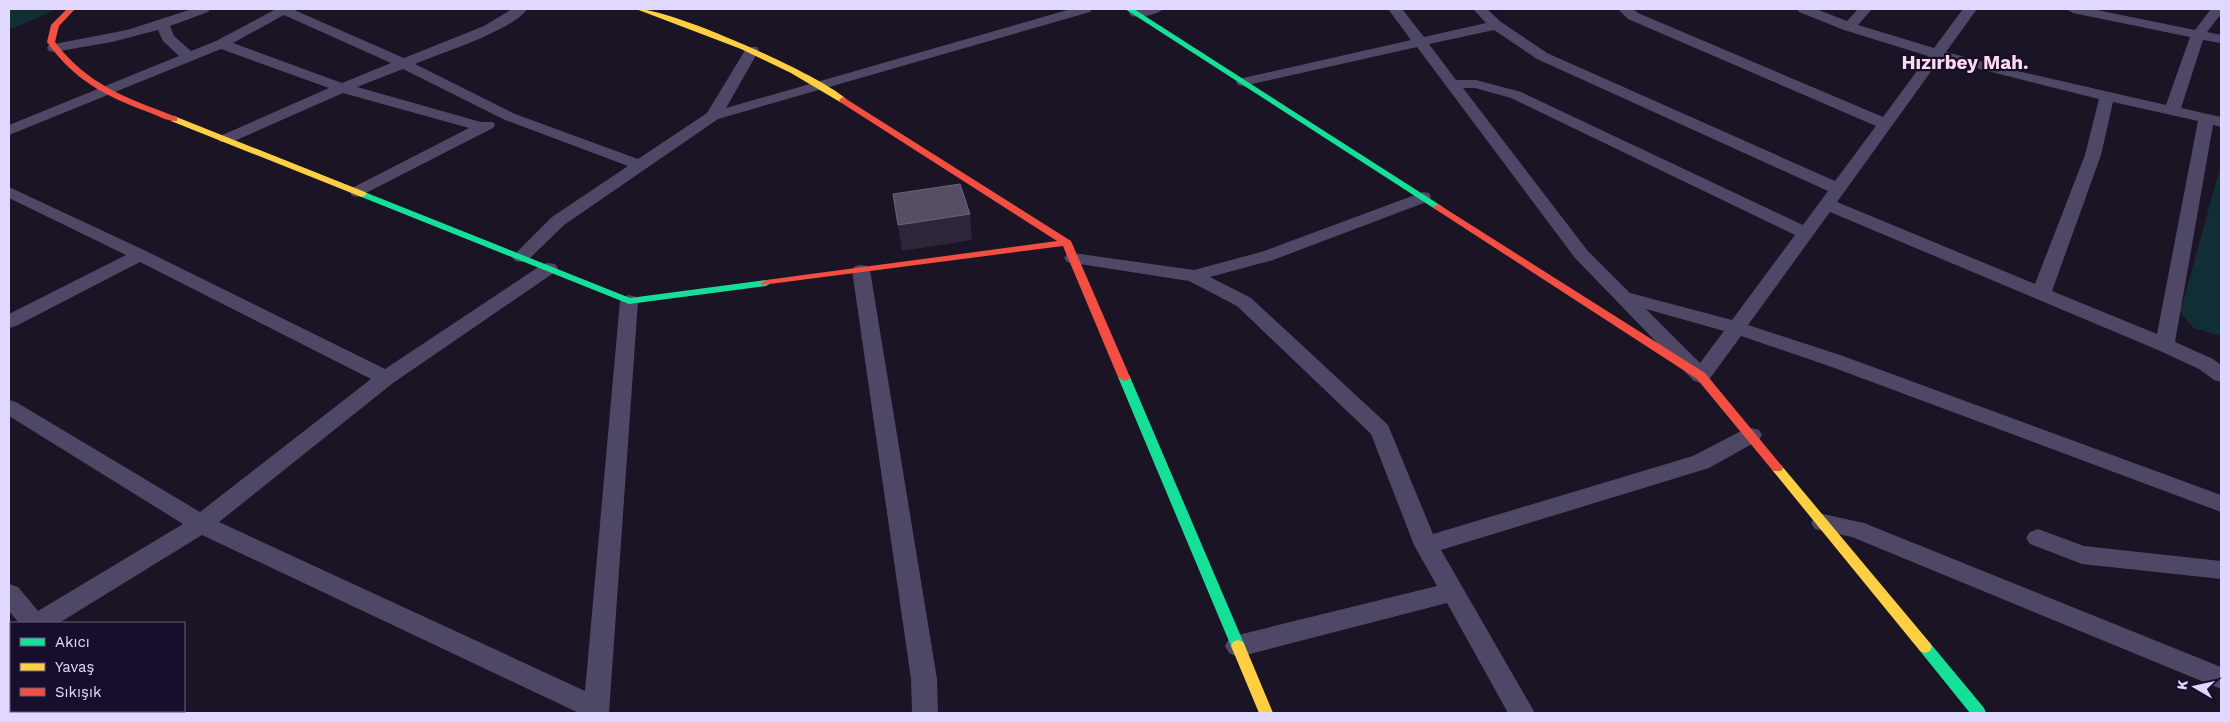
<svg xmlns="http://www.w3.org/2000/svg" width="2230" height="722" font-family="'Work Sans',sans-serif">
<rect width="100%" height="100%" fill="#1a1425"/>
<g fill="#112e34">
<polygon points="9,9 57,9 9,30"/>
<polygon points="2221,164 2221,336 2194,328 2180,313"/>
</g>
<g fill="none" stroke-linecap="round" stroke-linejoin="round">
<g fill="#4e4866" fill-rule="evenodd">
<path d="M192,9H210L208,12L170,26L174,36L191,51L216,41L276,9H292L404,58L484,26L512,9H527C514,30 441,53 415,64L515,114L638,159L707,113L747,47H757L759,50L726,108L1071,9H1092L1090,12L718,119L564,225L527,261L521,262L515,261L512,257L552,217L628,166L505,120L403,69L357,87L481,122H493L495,125L493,128L358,197L352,196L350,192L352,188L469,128L343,93L232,142H220L218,139L220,136L329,88L221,49L9,135V125L179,56L163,41L158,30L112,42L54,52L49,51L47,48L49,45L127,30ZM284,15L391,63L342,83L233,43Z"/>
<path d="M1137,9H1163C1157,15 1140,18 1131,16L1129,13L1131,10Z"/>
<path d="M1388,9H1402L1424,37L1486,23L1473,9H1487L1501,22L1547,53L1835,181L1876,126L1628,19L1618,9H1633L1638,13L1883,117L1928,56L1844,30L1799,12L1797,9H1816L1847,21L1858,9H1872L1858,25L1934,48L1963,9H1977L1946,52L2013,70L2166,105L2190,37L2073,13L2066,9H2092L2195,30L2211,9H2221V14L2207,32L2221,35V43L2203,40L2181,108L2221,117V127L2213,125L2175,342L2213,359L2221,365V382L2214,380L2199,369L2158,350L1830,212L1748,325L1843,356L2221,495V512L1829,366L1741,336L1708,381L1701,383L1694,381L1575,258L1417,47L1243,86L1238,85L1236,82L1238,79L1243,78L1411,40ZM1494,30L1537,59L1828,191L1803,225L1521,92L1476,80H1456L1429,44ZM1940,59L2099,99L2085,155L2035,284L1837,202ZM1463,88H1475L1511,98L1795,235L1732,320L1630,293L1587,250ZM2113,102L2198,121L2157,334L2052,291L2101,155ZM1646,309L1724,331L1700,363Z"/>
<polygon points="9,187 146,251 385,369 543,264 549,263 555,264 558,268 555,272 393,383 219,522 585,691 620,301 622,297 629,295 636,297 638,301 609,713 579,713 202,535 59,623 19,623 9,611 9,584 18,587 38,611 183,524 9,416 9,400 16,402 200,512 371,379 140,262 16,326 9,328 9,314 126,255 9,198"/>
<polygon points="1423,192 1429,193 1431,197 1429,201 1273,260 1210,277 1251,298 1388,425 1433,534 1693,456 1743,430 1751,428 1759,430 1762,435 1759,440 1709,468 1441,550 1535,713 1508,713 1447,603 1238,657 1229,653 1225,646 1229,639 1238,635 1437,586 1414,545 1371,434 1237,306 1189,281 1073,263 1067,262 1064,258 1067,254 1073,253 1194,270 1261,252"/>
<polygon points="861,265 867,266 870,270 937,679 938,713 912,713 911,679 852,270 855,266"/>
<polygon points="1823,514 1864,523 2221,667 2221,689 1852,537 1815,529 1811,523 1815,517"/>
<polygon points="2038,529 2084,546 2221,561 2221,579 2082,564 2030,544 2026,538 2030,532"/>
<polygon points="9,635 11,635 11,657 9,658"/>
<polygon points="94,711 121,711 122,713 95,713"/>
</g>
<g fill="#16e098" fill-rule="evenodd">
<polygon points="1125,9 1134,9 1443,207 1438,210 1435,209"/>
<polygon points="362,191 630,298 766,280 771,283 766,286 629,304 359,196 357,194"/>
<polygon points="1124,373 1130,377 1245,646 1243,650 1238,652 1233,650 1231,646 1118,377"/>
<polygon points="1925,641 1930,643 1984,708 1986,713 1970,713 1920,651 1918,647 1920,643"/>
</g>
<g fill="#ffcf43" fill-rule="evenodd">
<path d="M636,9C668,7 823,76 847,100L843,103L840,102L791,73L741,49Z"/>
<polygon points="174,116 365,192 367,194 362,197 359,196 171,121 171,117"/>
<polygon points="1777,464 1781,465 1930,643 1932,647 1930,651 1925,653 1920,651 1773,471 1771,468 1773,465"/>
<polygon points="1238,640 1243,642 1245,646 1273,713 1259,713 1231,646 1233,642"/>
</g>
<g fill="#f24e42" fill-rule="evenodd">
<path d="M67,9H75L59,26L55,42C87,85 129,99 177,117V121C168,122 156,115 148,112C105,96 74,80 47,42L51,25Z"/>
<polygon points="843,97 1071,241 1130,377 1128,380 1124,381 1118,377 1063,246 762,285 761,283 766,280 1057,241 840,102 839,100"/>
<polygon points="1438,204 1705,373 1781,465 1783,468 1781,471 1773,471 1697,379 1435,209 1433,207"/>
</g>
</g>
<polygon fill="#2d2639" points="970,214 972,240 902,251 898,225"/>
<polygon fill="#564e65" stroke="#6b647e" points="960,184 970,214 898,225 893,194"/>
<g text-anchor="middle" stroke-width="4.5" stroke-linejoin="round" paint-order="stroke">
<g font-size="19" font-weight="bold" fill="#ffdaed" stroke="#170e2b">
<text x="1965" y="69">Hızırbey Mah.</text>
</g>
</g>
<rect width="2230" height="722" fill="none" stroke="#e1d8ff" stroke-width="20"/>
<rect x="10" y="622" width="175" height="90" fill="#170e2b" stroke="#685f80"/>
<rect x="20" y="638" width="25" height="8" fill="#16e098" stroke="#685f80"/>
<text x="55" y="647" font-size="15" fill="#e1d8ff">Akıcı</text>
<rect x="20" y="663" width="25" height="8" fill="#ffcf43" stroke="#685f80"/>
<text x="55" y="672" font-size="15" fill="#e1d8ff">Yavaş</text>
<rect x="20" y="688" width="25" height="8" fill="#f24e42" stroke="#685f80"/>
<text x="55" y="697" font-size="15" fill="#e1d8ff">Sıkışık</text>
<g transform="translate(2195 687) rotate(279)" stroke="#170e2b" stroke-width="4" paint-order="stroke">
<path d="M0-4L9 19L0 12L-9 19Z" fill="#e1d8ff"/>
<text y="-8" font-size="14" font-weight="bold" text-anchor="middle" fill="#e1d8ff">K</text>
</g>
</svg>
